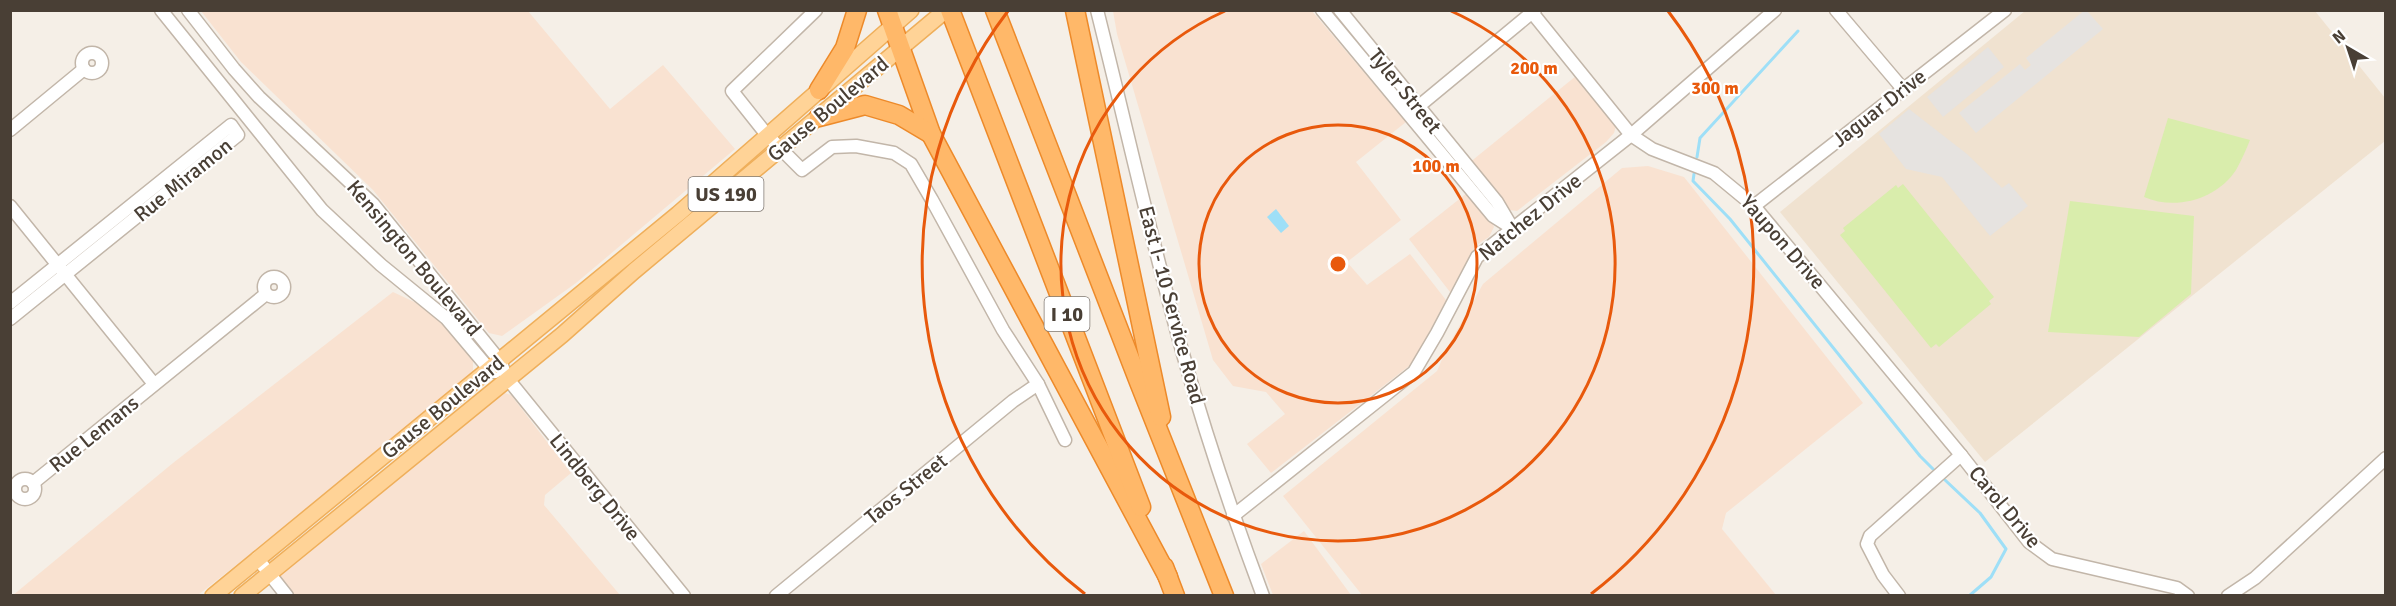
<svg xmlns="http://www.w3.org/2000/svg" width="2396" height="606" font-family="Signika,sans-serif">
<rect width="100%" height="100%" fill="#f5efe7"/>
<g fill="#f9e2d1">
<polygon points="201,11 528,11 610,109 663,65 735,149 576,283 502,336 489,333 373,190 241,62"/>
<polygon points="1113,11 1312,11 1406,122 1356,162 1401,220 1347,262 1367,285 1410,254 1446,300 1413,363 1271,473 1247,444 1285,414 1266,392 1233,386 1213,360 1117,34"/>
<polygon points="1576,76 1616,126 1614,133 1606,142 1517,211 1509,210 1469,163"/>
<polygon points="1648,166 1684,177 1863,403 1726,513 1722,529 1776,595 1362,595 1283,496 1437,371 1447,348 1483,284 1622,168"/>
<polygon points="1467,193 1492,222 1494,227 1489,237 1478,244 1472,252 1450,292 1409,239"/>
<polygon points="393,292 425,307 442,323 473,360 473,371 470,378 341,483 198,595 12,596 173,463"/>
<polygon points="502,392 511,395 571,473 545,495 544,505 620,595 294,595 283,582 280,575 282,571"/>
<polygon points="1304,531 1351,595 1273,595 1261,564"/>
</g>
<polygon fill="#f0e2d0" points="2025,11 2315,11 2385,98 2385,141 1985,462 1780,212"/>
<g fill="#d9edac">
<path d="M2168,118L2250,140C2246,150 2241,161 2236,170C2217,199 2176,211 2144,197Z"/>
<polygon points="1903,184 1994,297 1989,301 1991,304 1939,347 1936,344 1931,348 1840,235 1845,231 1843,228 1896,185 1898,188"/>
<polygon points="2070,201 2194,216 2191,294 2139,337 2048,332"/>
</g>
<g fill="#e6e3e0">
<polygon points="2085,10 2087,11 2103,29 1976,133 1959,113 2020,64 2025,70 2031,65 2026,58"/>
<polygon points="1988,47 2004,67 1943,117 1927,97"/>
<polygon points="1909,109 1967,154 2002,188 2009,183 2028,206 1990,236 1942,177 1906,169 1879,134"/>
</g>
<polygon fill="#9edff7" points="1276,209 1289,226 1281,233 1267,217"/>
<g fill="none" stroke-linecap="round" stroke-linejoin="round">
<g stroke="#9edff7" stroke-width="3">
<polyline points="1697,157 1700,138 1798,31"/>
<polyline points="1694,174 1693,181 1730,219 1920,456 1933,469"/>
<polyline points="1945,480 1980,513 2006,549 1991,577 1969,596"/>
</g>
<g stroke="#c2b6a9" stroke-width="15">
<g id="minor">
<polyline points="161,10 322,210 381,265 446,318 489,369 495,372"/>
<polyline points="188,10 234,69 259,97 373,204 500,361 507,378 684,596"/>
<polyline points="816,10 732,91 767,135 802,170 832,147 856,146 894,153 911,164 932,200 1003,330 1038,384 1065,440"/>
<path d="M1097,10C1126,125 1151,240 1183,354C1206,436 1233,516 1263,596"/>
<polyline points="1322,10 1493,216 1512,228"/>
<polyline points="1340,10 1497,202 1510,224"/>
<polyline points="1530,10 1631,135 1652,149 1714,173 1754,206 1961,455 2029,542 2052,559 2177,588 2188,596"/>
<polyline points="1836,10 1903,89"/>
<circle cx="92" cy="63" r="10"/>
<polyline points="1413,111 1535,10"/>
<polyline points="10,130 84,69"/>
<polyline points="10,206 154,384"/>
<polyline points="1754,206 2005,10"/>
<circle cx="274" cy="287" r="10"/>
<polyline points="10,303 231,125 238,135 10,319"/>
<circle cx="25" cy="489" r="10"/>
<polyline points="33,483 266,294"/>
<polyline points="1233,516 1414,372 1437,333 1477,257 1631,135 1775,10"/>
<polyline points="257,558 287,596"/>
<polyline points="776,596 1013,401 1038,384"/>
<polyline points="1899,596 1883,575 1867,544 1870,536 1961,455"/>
<polyline points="2228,596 2255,578 2386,458"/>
</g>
</g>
<g stroke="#efaf5b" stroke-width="18">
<g id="major">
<polyline points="213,596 678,214 911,10"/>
<polyline points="242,596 562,335 634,271 946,10"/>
</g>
</g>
<g stroke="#ed8a2a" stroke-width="21">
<g id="highway">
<polyline points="887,10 931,134 1168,577"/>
<polyline points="950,10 1141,507"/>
<polyline points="995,10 1139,382 1224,596"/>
<polyline points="1075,10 1161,417"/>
<polyline points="819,90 845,48 857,10"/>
<polyline points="819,117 865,105 899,115 931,134"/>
<polyline points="1164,567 1175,596"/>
</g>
</g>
<use href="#minor" stroke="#fff" stroke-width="12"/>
<use href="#major" stroke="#ffd397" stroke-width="15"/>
<use href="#highway" stroke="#ffb869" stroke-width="18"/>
</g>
<g fill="none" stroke="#e8590c" stroke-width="3">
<circle cx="1338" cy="264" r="139"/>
<path d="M1451 11A277 277 0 1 1 1225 11"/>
<path d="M1085 594A416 416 0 0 1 1008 11M1668 11A416 416 0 0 1 1591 594"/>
</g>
<g text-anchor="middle" stroke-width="4.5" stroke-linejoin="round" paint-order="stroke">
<g fill="#fff" stroke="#807972" stroke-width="1.5">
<rect x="688.5" y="177" width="75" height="34" rx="4.5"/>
<rect x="1044.5" y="297" width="45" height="34" rx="4.5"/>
</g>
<g font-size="20" font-weight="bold" fill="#493f35">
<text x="726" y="201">US 190</text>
<text x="1067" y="321">I 10</text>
</g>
<g font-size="21" fill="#493f35" stroke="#fff">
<text transform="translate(1405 91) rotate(51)" y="7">Tyler Street</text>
<text transform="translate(1879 108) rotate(-38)" y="7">Jaguar Drive</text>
<text transform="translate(828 109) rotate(-40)" y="7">Gause Boulevard</text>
<text transform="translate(183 180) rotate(-39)" y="7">Rue Miramon</text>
<text transform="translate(1530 217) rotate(-39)" y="7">Natchez Drive</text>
<text transform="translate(1783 242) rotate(49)" y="7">Yaupon Drive</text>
<text transform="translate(414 258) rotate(50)" y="7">Kensington Boulevard</text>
<text transform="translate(1172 305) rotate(75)" y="7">East I- 10 Service Road</text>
<text transform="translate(443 407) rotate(-39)" y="7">Gause Boulevard</text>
<text transform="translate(94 434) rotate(-39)" y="7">Rue Lemans</text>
<text transform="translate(595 487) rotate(51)" y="7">Lindberg Drive</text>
<text transform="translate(906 489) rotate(-39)" y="7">Taos Street</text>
<text transform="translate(2005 507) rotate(50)" y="7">Carol Drive</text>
</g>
</g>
<circle cx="1338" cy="264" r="9" fill="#e8590c" stroke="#fff" stroke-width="3"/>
<g font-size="18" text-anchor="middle" font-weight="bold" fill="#e8590c" stroke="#fff" stroke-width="4.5" stroke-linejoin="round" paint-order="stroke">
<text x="1534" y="74">200 m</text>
<text x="1715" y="94">300 m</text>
<text x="1436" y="172">100 m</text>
</g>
<rect width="2396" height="606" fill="none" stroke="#493f35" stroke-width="24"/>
<g transform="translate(2348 48) rotate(321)" stroke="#ffffff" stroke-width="4.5" paint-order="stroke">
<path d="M0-4.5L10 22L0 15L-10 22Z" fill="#493f35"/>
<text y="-9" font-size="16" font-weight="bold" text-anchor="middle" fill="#493f35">N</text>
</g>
</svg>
